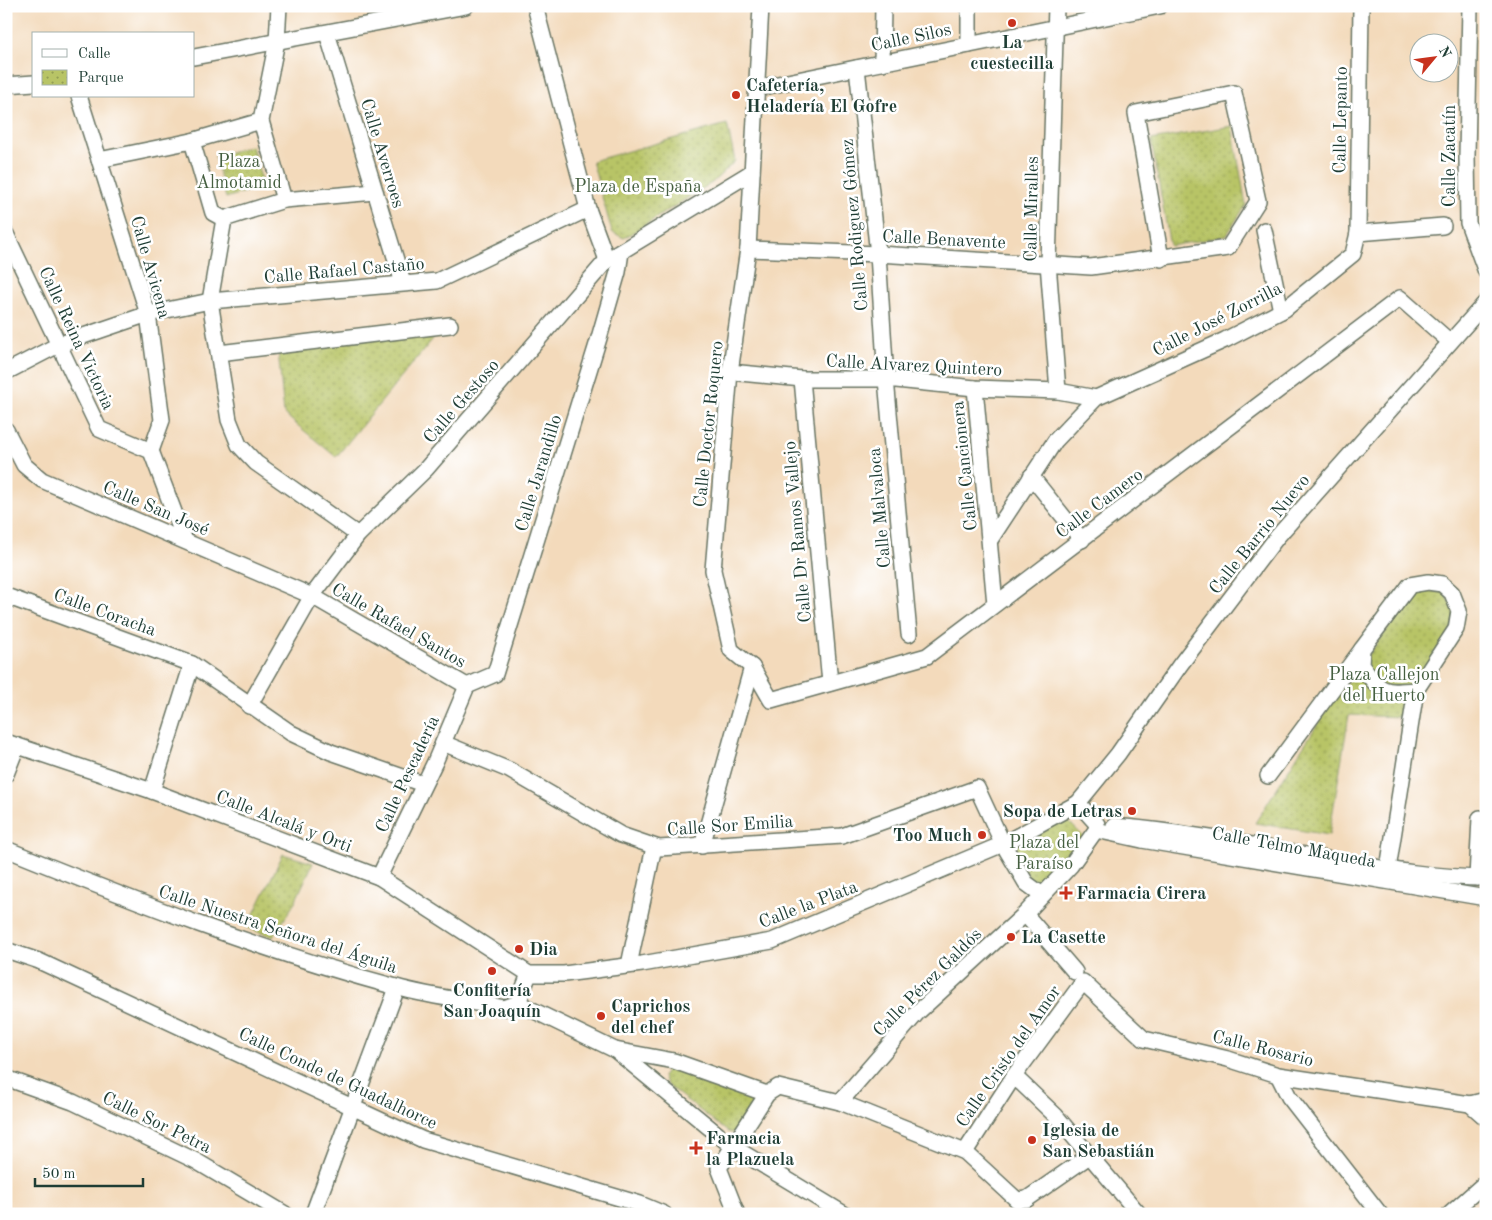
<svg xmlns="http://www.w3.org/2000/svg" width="1492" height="1220" font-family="'Old Standard TT',serif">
<defs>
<pattern id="park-dots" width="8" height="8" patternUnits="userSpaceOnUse" patternTransform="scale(1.25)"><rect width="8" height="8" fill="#b8c466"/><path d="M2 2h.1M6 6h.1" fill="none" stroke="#95a055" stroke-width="1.8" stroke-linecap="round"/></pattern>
</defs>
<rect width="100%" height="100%" fill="#fff"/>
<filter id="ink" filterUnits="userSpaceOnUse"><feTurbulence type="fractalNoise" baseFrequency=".02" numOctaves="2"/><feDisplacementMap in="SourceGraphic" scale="10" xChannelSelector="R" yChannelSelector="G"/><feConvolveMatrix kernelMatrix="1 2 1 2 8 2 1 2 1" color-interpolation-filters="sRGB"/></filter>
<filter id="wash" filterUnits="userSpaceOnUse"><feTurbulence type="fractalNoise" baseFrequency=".0096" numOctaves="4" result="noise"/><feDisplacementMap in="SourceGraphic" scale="20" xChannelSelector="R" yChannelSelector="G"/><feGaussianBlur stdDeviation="1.12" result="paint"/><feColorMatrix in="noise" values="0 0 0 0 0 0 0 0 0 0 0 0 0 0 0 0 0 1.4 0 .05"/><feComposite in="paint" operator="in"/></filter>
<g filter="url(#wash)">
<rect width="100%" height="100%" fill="#f3dabb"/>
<g fill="url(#park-dots)" stroke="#6c804d">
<polygon points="727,124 735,161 713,182 624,238 612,232 592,161"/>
<polygon points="1232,126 1246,205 1226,236 1170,246 1151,140"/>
<polygon points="252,146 263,186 226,198 215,156"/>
<polygon points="441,329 336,457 284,414 278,350"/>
<polygon points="1418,589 1444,593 1458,617 1401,717 1349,715 1329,835 1255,823 1325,712"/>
<polygon points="1065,818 1083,836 1081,847 1048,884 1039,885 1032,883 1016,852 1017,843"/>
<polygon points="283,854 313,863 294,904 273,937 247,928"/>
<polygon points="671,1067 754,1094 757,1102 735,1133 728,1132 667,1085 663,1077 666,1070"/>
</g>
</g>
<g filter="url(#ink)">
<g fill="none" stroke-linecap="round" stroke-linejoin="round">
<g stroke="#697463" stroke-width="18">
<g id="street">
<polyline points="535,6 588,209 607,260"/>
<polyline points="761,6 748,249 730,372 713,570 731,650 752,667 771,700 927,656 1400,298 1449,341"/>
<polyline points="1056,6 1048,263 1058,391"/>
<polyline points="1470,6 1467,155 1468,223 1486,272"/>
<polyline points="327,33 403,283"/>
<polyline points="969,45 969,6"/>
<polyline points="194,57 466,6"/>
<polyline points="882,63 883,6"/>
<polyline points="857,68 878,254 886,379 909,634"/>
<polyline points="6,85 34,83"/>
<polyline points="758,88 1160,6"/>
<polyline points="79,96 148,314 162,420 151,451"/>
<polyline points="261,121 192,141 213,213 224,219 284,200 261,121 277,41 279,6"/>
<polyline points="99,160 192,141"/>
<polyline points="284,200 375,192"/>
<polyline points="224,219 210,301 229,420 239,445 256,463 358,535"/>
<polyline points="1264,230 1281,311"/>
<polyline points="1358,233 1443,226"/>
<polyline points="6,234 99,429 151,451 185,541"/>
<polyline points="748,249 878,254 1091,267 1228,248 1258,201 1234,93 1136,113 1161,259"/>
<polyline points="219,353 450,325"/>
<polyline points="6,372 60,344 148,314 210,301 437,281 588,209"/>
<polyline points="730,372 802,379 886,379 975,388 1058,391 1096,398"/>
<polyline points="802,379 830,683"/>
<polyline points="975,388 995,604"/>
<polyline points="6,430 24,465 42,480 312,596 467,686"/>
<polyline points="1031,476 1082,540"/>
<polyline points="990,540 1055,441 1096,398 1225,340 1285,309 1353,254 1358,233 1361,6"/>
<polyline points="6,596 192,664 291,733 331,752 423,784"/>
<polyline points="467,686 495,674 599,338 618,272 621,252"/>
<polyline points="249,706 312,596 358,535 426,469 607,260 752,172"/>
<polyline points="6,742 152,791 379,877 529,974 564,974 642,964 772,941 1003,844 977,788 842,836 659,848 621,835 509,770 443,743"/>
<polyline points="6,774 17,746"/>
<polyline points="1268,776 1362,649"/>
<polyline points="152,791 192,664"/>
<polyline points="1078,803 1118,754 1180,665 1277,537 1486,302"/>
<path d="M1114,826C1186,832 1257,846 1328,859C1380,868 1432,878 1486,878"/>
<polyline points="1096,830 1142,840 1486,898"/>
<polyline points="702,846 752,667"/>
<path d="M6,849C134,901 262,951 396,987C431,997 468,1001 504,1008L518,1003"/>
<path d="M1388,869L1416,690L1456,629L1459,611L1452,593L1442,584L1428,582L1410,585L1362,649L1361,665C1381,692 1381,693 1416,690"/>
<polyline points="379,877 435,762 467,686"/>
<polyline points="1477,878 1480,818"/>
<polyline points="1025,914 1075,972"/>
<polyline points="6,950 39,961 423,1140 640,1204 664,1214"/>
<polyline points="629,965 654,847"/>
<polyline points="518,1003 615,1050"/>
<polyline points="518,1003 529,974"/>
<polyline points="1278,1075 1289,1097 1380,1214"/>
<polyline points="1014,1076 1056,1116 1139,1214"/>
<polyline points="6,1078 73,1102 196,1161 285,1214"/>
<polyline points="767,1094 674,1061 615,1050 733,1147 844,1214"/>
<polyline points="840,1102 917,1013 1025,914 1071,865 1096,830 1097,824 1078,803 1003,844 1026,883 1041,894"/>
<polyline points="1470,1104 1486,1118"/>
<polyline points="965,1152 1014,1076 1083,982 1144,1039 1228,1059 1278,1075 1470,1104 1486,1100"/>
<polyline points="1027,1199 1089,1156"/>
<polyline points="313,1214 397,988"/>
<polyline points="737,1214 719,1168 767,1094 778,1087 840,1102 965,1152 1017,1200 1027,1199"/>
<polyline points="1450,1214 1486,1182"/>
</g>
</g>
<use href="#street" stroke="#fff" stroke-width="15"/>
</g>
</g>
<g fill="#c8321e" stroke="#fff" stroke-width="2">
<circle cx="1012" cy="23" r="5"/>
<circle cx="736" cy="95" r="5"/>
<circle cx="1132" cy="811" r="5"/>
<circle cx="982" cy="835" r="5"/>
<path d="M1063.5 885.5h5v5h5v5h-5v5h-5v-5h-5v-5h5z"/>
<circle cx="1011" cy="937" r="5"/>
<circle cx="519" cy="949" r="5"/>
<circle cx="492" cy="971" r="5"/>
<circle cx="601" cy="1016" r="5"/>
<circle cx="1032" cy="1140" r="5"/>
<path d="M693.5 1140.5h5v5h5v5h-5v5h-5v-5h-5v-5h5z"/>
</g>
<g text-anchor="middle" stroke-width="5" stroke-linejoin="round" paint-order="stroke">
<g font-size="18" fill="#1f3d34" stroke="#fff">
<text transform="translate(911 37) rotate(-12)" y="6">Calle Silos</text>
<text transform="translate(1340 120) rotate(-89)" y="6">Calle Lepanto</text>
<text transform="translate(383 153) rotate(73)" y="6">Calle Averroes</text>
<text transform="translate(1449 156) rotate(-90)" y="6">Calle Zacatín</text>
<text transform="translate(1031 209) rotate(-89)" y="6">Calle Miralles</text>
<text transform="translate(854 225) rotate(-95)" y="6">Calle Rodiguez Gómez</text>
<text transform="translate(944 239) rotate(3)" y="6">Calle Benavente</text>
<text transform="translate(151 267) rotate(74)" y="6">Calle Avicena</text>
<text transform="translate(344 270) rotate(-5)" y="6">Calle Rafael Castaño</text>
<text transform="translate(1217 319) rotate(-27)" y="6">Calle José Zorrilla</text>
<text transform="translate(77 338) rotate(65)" y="6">Calle Reina Victoria</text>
<text transform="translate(914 365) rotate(3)" y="6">Calle Alvarez Quintero</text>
<text transform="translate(461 401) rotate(-49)" y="6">Calle Gestoso</text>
<text transform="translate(708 424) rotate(-84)" y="6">Calle Doctor Roquero</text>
<text transform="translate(964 466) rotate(-96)" y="6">Calle Cancionera</text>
<text transform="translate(538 473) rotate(-73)" y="6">Calle Jarandillo</text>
<text transform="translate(1099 503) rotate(-37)" y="6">Calle Camero</text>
<text transform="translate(156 508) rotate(23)" y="6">Calle San José</text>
<text transform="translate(879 508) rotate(-95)" y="6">Calle Malvaloca</text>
<text transform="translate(797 532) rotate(-95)" y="6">Calle Dr Ramos Vallejo</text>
<text transform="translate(1259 534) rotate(-51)" y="6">Calle Barrio Nuevo</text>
<text transform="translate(105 612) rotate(20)" y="6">Calle Coracha</text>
<text transform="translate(399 625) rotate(30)" y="6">Calle Rafael Santos</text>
<text transform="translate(407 774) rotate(-65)" y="6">Calle Pescadería</text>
<text transform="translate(284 821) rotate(21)" y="6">Calle Alcalá y Orti</text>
<text transform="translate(730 825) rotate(-4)" y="6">Calle Sor Emilia</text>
<text transform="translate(1294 847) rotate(10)" y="6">Calle Telmo Maqueda</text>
<text transform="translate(808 904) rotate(-21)" y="6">Calle la Plata</text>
<text transform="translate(278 929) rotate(18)" y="6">Calle Nuestra Señora del Águila</text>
<text transform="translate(927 982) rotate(-45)" y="6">Calle Pérez Galdós</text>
<text transform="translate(1263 1048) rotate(14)" y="6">Calle Rosario</text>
<text transform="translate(1008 1056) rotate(-55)" y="6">Calle Cristo del Amor</text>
<text transform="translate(338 1078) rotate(25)" y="6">Calle Conde de Guadalhorce</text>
<text transform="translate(157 1122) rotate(26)" y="6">Calle Sor Petra</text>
</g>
<g font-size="18" font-weight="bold" fill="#1f3d34" stroke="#fff" text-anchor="start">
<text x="1012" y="48" text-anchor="middle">La<tspan x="1012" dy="21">cuestecilla</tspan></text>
<text x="746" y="91">Cafetería,<tspan x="746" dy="21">Heladería El Gofre</tspan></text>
<text x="1122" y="817" text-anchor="end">Sopa de Letras</text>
<text x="972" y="841" text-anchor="end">Too Much</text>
<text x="1076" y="899">Farmacia Cirera</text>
<text x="1021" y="943">La Casette</text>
<text x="529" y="955">Dia</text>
<text x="492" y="996" text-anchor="middle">Confitería<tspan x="492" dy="21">San Joaquín</tspan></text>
<text x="611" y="1012">Caprichos<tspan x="611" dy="21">del chef</tspan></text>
<text x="1042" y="1136">Iglesia de<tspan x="1042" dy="21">San Sebastián</tspan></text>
<text x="706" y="1144">Farmacia<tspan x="706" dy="21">la Plazuela</tspan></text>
</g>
<g font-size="18" fill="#455f40" stroke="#fff">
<text x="239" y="167">Plaza<tspan x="239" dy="21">Almotamid</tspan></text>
<text x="638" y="192">Plaza de España</text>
<text x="1384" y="680">Plaza Callejon<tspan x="1384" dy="21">del Huerto</tspan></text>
<text x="1044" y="848">Plaza del<tspan x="1044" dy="21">Paraíso</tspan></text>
</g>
</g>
<rect width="1492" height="1220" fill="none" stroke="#fff" stroke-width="25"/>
<rect x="32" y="32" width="162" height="65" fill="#ffffff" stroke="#a5b1ae"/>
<rect x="42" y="49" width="25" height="8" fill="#ffffff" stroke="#a5b1ae"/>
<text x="78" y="58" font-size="15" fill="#1f3d34">Calle</text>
<rect x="42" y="70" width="25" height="15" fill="url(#park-dots)" stroke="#a5b1ae"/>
<text x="78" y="82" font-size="15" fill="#1f3d34">Parque</text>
<g transform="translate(1434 58) rotate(61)"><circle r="24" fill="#ffffff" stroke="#a5b1ae"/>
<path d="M0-4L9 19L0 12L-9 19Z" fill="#c8321e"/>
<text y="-8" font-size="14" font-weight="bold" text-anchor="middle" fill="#1f3d34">N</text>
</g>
<path d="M35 1178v8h108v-8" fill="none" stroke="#1f3d34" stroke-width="2.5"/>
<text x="42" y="1178" font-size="15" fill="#1f3d34" stroke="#ffffff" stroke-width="4" paint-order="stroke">50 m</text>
</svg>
